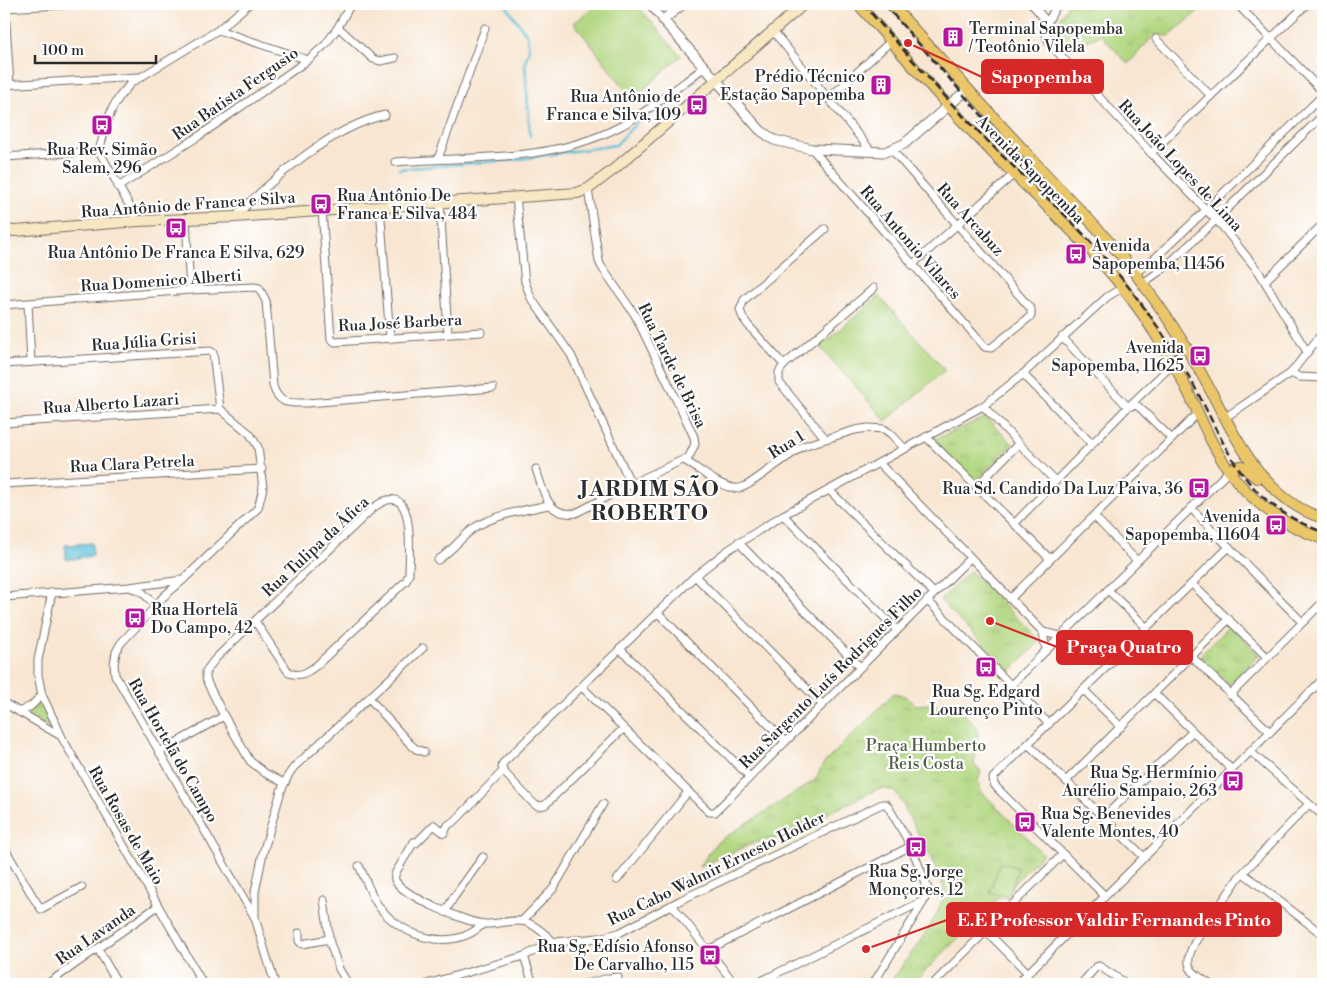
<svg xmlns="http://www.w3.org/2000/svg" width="1327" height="988" font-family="'Libre Bodoni',serif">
<defs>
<pattern id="grass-tufts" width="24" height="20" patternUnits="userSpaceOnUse" patternTransform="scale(1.25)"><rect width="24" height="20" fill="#b1d67f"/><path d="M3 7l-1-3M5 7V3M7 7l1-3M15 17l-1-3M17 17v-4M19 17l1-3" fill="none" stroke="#98b86e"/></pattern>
<pattern id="water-waves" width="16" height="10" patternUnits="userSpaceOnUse" patternTransform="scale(1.25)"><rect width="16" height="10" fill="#5cc1da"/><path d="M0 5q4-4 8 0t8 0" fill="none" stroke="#4c9db1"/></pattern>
</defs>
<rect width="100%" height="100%" fill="#fff"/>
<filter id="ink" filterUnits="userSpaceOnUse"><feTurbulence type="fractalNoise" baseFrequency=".02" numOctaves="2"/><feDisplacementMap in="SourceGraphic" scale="10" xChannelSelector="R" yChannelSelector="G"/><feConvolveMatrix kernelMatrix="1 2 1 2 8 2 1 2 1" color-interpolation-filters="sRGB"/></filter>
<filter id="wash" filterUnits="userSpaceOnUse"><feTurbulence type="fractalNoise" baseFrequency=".0096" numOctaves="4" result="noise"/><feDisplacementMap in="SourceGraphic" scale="20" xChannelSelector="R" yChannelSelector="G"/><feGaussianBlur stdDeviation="1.12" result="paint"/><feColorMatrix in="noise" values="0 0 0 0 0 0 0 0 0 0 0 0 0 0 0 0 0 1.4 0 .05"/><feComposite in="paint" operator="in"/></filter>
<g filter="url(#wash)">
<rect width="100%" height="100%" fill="#f8e6d2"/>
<g fill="url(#grass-tufts)" stroke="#6e8055">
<path d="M1068,4H1206L1170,36L1154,35L1128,64L1101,35L1071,48L1065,53C1046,30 1056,27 1068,4Z"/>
<polygon points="986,417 1013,444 975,482 933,440"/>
<polygon points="970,571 1040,641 1010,672 940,600"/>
<polygon points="1230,625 1259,655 1229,685 1200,656"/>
<path d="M894,693L907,697L915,705L929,704L964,714L978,729L974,765L981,771L978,781L981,791L1043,854L912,984H889C904,962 944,915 944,889L936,868L898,795C892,789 886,788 878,789L777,838L753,843L699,867L716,843L815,780L824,763Z"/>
<polygon points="42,697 58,732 20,711"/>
</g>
<g fill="#b1d67f" stroke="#6e8055">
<polygon points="598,4 636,4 681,56 633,99 574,23"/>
<polygon points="879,296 945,370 886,421 820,347"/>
<polygon points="1000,862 1018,868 1008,898 990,892"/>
</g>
<polygon fill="url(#water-waves)" stroke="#447682" points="92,543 93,556 66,560 65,545"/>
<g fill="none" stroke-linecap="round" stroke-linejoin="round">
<g stroke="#5cc1da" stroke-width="2.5">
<polyline points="505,4 527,35 529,50 525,62 530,136"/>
<polyline points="399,169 512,160 616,145 638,121 658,110 696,79"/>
</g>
</g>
</g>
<g filter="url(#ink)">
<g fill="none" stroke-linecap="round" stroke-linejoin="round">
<g stroke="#736c65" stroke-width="9">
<g id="minor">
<polyline points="8,4 5,8 10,85"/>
<polyline points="649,4 663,20"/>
<polyline points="1032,4 1047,22"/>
<path d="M1058,4C1051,16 1041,28 1049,43L1151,153L1222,226L1259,272L1307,352"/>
<polyline points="1237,4 1323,92"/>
<polyline points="4,8 78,4"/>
<polyline points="338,27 373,59 380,61 395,58"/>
<polyline points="218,30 308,60"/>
<polyline points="773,31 872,152"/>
<polyline points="1156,39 1211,96"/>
<polyline points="4,85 138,77"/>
<polyline points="829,98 891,41"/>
<polyline points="812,149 985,347 991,348 1031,316 1031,309 892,150"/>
<polyline points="1151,153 1307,4"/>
<polyline points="4,157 99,151"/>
<polyline points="438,159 485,28"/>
<path d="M395,162C470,156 548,163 617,128C648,112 676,88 705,67"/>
<polyline points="118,187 199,136 308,60 326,44 338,27 351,4"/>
<polyline points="516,197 525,282 531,298 571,355 631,484"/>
<polyline points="440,203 448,333"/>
<polyline points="380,206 390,339"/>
<polyline points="322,210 331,339 335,342 481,332"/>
<path d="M235,217C273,178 332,127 385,115"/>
<polyline points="186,219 190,290"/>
<polyline points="138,221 99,151 107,122 113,107 120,96 131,83 218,30 249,4"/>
<polyline points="912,265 1014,174"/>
<polyline points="1135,273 1154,259 1206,210 1323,95"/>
<polyline points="1265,281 1323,224"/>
<polyline points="1143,283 1163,269 1216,220 1323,115"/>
<polyline points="28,304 31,362"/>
<path d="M4,305L190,290L254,287L259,288L266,301L273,386C279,405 289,403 307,403L493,388"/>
<polyline points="1062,337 1128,407 1135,405 1139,407 1172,439"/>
<polyline points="4,364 210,351 213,353 220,409 250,434 258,447 263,488 258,508 183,580 162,598 156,606 121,643 116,652 114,664 115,675 122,687 255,918"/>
<polyline points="784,365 748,325 743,318 740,310 744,300 825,229"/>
<polyline points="1291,373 1299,377 1323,378"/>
<polyline points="1023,374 1092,444"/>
<polyline points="983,406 1055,481"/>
<polyline points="1226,417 1291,373 1323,332"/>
<polyline points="4,423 220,409"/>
<polyline points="926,437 1050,559"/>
<polyline points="825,438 779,382 779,372 784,365 874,288"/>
<path d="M684,460C698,468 718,486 734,488C739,489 744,487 749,484L803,446L855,430L868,428L884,429L891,434L905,449"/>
<polyline points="879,463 1043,632 1060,636"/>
<path d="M536,469C543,490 547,518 576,513L631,484L689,457L695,444L694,437L688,424L635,315L601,266L599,261L588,189"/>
<polyline points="4,484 262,469"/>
<polyline points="976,487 1018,444"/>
<polyline points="829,490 934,593"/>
<polyline points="1191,508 1302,622"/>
<polyline points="783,515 897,630"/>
<polyline points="1094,516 1137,561"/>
<polyline points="1014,524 1128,407 1173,364"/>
<polyline points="738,542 860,667"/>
<path d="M438,560C453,550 463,535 477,526C499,514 525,510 549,505"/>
<polyline points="695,576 822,704"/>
<polyline points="1192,584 1267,657"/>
<polyline points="132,588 142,592 156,606"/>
<polyline points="1108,590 1147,628"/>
<polyline points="52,592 38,660 38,675 42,695 61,735"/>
<polyline points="4,597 129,587 183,580"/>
<polyline points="1010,599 1198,413"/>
<polyline points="927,600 1049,724"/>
<polyline points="657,612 785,741"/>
<path d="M255,621L289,673C301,677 308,672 317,665L406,581L409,574C409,551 417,474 373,508L216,658L206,671V678L208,684L224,716L250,761L265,773L284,783"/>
<polyline points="1043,632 1046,650"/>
<polyline points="620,649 750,777"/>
<polyline points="1192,657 1270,732"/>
<polyline points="1011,685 1229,471"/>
<polyline points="582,687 709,812 715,812 970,558"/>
<polyline points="1084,690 1121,727"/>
<polyline points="1155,694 1232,770"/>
<polyline points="1230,695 1323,602"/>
<polyline points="369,698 410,744 416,749 424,752"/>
<polyline points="4,703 61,736 203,984"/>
<polyline points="19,712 31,706 42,695"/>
<polyline points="1028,744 1144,857"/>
<polyline points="159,752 224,716"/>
<polyline points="1251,752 1323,816"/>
<polyline points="503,771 502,767 503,763 695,576 728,550 783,515 983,406 1023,374 1107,297 1123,287"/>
<path d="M503,771L456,820L448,825L444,833L434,825L416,843L414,842L396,872C395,875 394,877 395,880C401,895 467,923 484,924C496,925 516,918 526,922C536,925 546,935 554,942"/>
<polyline points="503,771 534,804 538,806 545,805 623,729"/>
<polyline points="1066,781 1229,619"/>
<polyline points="1104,817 1192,732"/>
<polyline points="4,847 33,897 41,909 82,887"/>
<path d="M359,866C366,879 371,897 380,908C404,938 453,953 483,924"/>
<polyline points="1243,873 1318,931"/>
<polyline points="617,880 688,792"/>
<polyline points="1105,896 997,788 994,784 993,778 1229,547"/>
<polyline points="324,900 330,943 339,969 348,984"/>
<polyline points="672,905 735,984"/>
<polyline points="445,912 454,897 483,857"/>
<polyline points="522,921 553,889 603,804"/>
<polyline points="986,931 1028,973"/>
<polyline points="299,933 299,941 302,944 329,939"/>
<polyline points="98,949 118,984"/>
<polyline points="708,950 911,846"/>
<polyline points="524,956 533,984"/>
<polyline points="1023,978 1028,984"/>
<polyline points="47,984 158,906"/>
<polyline points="275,984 255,918 255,892 263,853 281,791 289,774 294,767 423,648"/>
<polyline points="427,984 524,956 554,942 599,938 619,933 681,900 882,804 886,804 889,808 911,846 928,889 924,901 873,984"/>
<polyline points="586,984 609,978 618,977"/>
<polyline points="755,984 923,901"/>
<polyline points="933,984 1063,854"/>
<polyline points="1017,984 1323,679"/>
<polyline points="1081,984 1096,967 1099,966 1127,984"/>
<polyline points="1191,984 1196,976"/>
<path d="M1210,984C1190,972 1182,966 1195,942L1239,877L1309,804"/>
</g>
</g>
<g stroke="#736c65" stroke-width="11">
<polyline id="tertiary" points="683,4 663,20 760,130 774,140 812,149 885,152 904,144 968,89"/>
</g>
<g stroke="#736c65" stroke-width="12">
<polyline id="secondary" points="4,230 15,231 138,221 235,217 577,193 588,189 613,170 804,4"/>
</g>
<g stroke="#736c65" stroke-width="12">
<g id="primary">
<path d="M858,4C901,52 942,101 987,147C1045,207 1110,260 1154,332C1163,346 1172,360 1179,374C1196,405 1209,443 1230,472C1252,503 1287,527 1323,539"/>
<path d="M891,4C937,55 983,106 1030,157C1068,199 1110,238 1143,284C1161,308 1178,333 1193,359C1227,415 1254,498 1323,518"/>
<polyline points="1229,471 1235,467 1242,466 1257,478"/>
</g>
</g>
<use href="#minor" stroke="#fff" stroke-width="7"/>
<use href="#tertiary" stroke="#fff" stroke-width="9"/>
<use href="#secondary" stroke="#f7e8c3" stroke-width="10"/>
<use href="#primary" stroke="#ebc669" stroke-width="10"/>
<g stroke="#2b2b2b" stroke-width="2.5" stroke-dasharray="8 4" stroke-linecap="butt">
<path d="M863,4C897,42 931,82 966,119C987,140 1007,161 1028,180C1041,193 1056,205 1069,219C1113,264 1152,314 1184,368C1227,441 1234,499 1323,532"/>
<polyline points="884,4 1048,191"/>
</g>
</g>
</g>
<defs>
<g id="building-square" transform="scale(1.125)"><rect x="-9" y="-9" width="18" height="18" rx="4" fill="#b5179e" stroke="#fff"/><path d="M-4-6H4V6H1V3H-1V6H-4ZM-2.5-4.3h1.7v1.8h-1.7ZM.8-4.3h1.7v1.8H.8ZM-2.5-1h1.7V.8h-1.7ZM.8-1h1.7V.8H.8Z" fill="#fff"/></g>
<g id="bus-square" transform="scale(1.125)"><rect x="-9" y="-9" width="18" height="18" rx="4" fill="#b5179e" stroke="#fff"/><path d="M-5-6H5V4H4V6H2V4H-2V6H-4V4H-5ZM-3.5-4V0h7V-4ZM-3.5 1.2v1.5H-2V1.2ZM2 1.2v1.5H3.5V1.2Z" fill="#fff"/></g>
</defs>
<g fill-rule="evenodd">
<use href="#building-square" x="953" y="37"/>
<use href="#building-square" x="881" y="85"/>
<use href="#bus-square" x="697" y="105"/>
<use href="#bus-square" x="102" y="125"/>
<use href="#bus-square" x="321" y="204"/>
<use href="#bus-square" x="176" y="228"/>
<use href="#bus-square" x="1076" y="254"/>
<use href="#bus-square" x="1200" y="356"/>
<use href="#bus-square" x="1199" y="488"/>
<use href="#bus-square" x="1276" y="525"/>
<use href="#bus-square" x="135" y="618"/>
<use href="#bus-square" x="986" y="667"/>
<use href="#bus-square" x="1233" y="781"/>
<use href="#bus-square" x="1025" y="822"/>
<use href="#bus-square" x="916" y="847"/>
<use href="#bus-square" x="710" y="955"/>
</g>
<g text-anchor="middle" stroke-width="4.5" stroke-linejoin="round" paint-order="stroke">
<g font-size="16" fill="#2b2b2b" stroke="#fff" text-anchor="end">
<text x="969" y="34" text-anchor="start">Terminal Sapopemba<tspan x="969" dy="18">/ Teotônio Vilela</tspan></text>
<text x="865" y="82">Prédio Técnico<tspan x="865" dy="18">Estação Sapopemba</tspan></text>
<text x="681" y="102">Rua Antônio de<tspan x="681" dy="18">Franca e Silva, 109</tspan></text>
<text x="102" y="155" text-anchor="middle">Rua Rev. Simão<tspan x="102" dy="18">Salem, 296</tspan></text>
<text x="337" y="201" text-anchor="start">Rua Antônio De<tspan x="337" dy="18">Franca E Silva, 484</tspan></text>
<text x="1092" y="251" text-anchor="start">Avenida<tspan x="1092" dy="18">Sapopemba, 11456</tspan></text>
<text x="176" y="258" text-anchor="middle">Rua Antônio De Franca E Silva, 629</text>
<text x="1184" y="353">Avenida<tspan x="1184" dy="18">Sapopemba, 11625</tspan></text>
<text x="1183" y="494">Rua Sd. Candido Da Luz Paiva, 36</text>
<text x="1260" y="522">Avenida<tspan x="1260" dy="18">Sapopemba, 11604</tspan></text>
<text x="151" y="615" text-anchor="start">Rua Hortelã<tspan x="151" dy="18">Do Campo, 42</tspan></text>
<text x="986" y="697" text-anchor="middle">Rua Sg. Edgard<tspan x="986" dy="18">Lourenço Pinto</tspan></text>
<text x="1217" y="778">Rua Sg. Hermínio<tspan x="1217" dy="18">Aurélio Sampaio, 263</tspan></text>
<text x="1041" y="819" text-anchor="start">Rua Sg. Benevides<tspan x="1041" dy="18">Valente Montes, 40</tspan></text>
<text x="916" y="877" text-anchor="middle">Rua Sg. Jorge<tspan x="916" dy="18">Monçores, 12</tspan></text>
<text x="694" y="952">Rua Sg. Edísio Afonso<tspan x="694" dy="18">De Carvalho, 115</tspan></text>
</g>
<g font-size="16" fill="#2b2b2b" stroke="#fff">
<text transform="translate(235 93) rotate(-35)" y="6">Rua Batista Fergusio</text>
<text transform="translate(1181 165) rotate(47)" y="6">Rua João Lopes de Lima</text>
<text transform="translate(1031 169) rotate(45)" y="6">Avenida Sapopemba</text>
<text transform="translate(188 204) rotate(-4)" y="6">Rua Antônio de Franca e Silva</text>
<text transform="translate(971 219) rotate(48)" y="6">Rua Arcabuz</text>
<text transform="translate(911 242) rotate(49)" y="6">Rua Antonio Vilares</text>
<text transform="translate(161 280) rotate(-4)" y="6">Rua Domenico Alberti</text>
<text transform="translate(400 322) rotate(-3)" y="6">Rua José Barbera</text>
<text transform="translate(144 341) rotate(-4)" y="6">Rua Júlia Grisi</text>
<text transform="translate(673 365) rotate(64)" y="6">Rua Tarde de Brisa</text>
<text transform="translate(111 403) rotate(-4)" y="6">Rua Alberto Lazari</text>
<text transform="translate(786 444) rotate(-32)" y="6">Rua 1</text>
<text transform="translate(132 463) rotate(-3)" y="6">Rua Clara Petrela</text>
<text transform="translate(315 546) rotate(-43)" y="6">Rua Tulipa da Áfica</text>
<text transform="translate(830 677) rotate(-45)" y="6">Rua Sargento Luís Rodrigues Filho</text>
<text transform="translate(174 750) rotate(60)" y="6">Rua Hortelã do Campo</text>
<text transform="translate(127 825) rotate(60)" y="6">Rua Rosas de Maio</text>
<text transform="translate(716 868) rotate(-26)" y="6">Rua Cabo Walmir Ernesto Holder</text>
<text transform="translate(95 934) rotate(-35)" y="6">Rua Lavanda</text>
</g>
<g font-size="16" fill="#535e44" stroke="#fff">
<text x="926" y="751">Praça Humberto<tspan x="926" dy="18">Reis Costa</tspan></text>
</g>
<g font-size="21" font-weight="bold" letter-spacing="1" fill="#2b2b2b" stroke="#fff">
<text x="650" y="496">JARDIM SÃO<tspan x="650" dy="24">ROBERTO</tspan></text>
</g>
</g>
<path fill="none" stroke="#d62828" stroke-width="2" d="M908 43L982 77M990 621L1057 647M866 949L947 920"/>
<g fill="#d62828" stroke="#fff" stroke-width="2">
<circle cx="908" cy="43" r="5"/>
<circle cx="990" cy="621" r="5"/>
<circle cx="866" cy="949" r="5"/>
</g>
<g fill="#d62828" stroke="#d62828" stroke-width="2">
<rect x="982" y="60" width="121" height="33" rx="5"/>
<rect x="1057" y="631" width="135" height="33" rx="5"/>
<rect x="947" y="903" width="334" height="33" rx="5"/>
</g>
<g font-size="18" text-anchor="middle" font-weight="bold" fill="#fff">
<text x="1042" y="83">Sapopemba</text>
<text x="1124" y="653">Praça Quatro</text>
<text x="1114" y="926">E.E Professor Valdir Fernandes Pinto</text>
</g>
<rect width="1327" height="988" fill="none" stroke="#fff" stroke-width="20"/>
<path d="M35 55v8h121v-8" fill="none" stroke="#2b2b2b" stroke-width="2.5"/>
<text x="42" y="55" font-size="15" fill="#2b2b2b" stroke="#ffffff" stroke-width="4" paint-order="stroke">100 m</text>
</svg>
